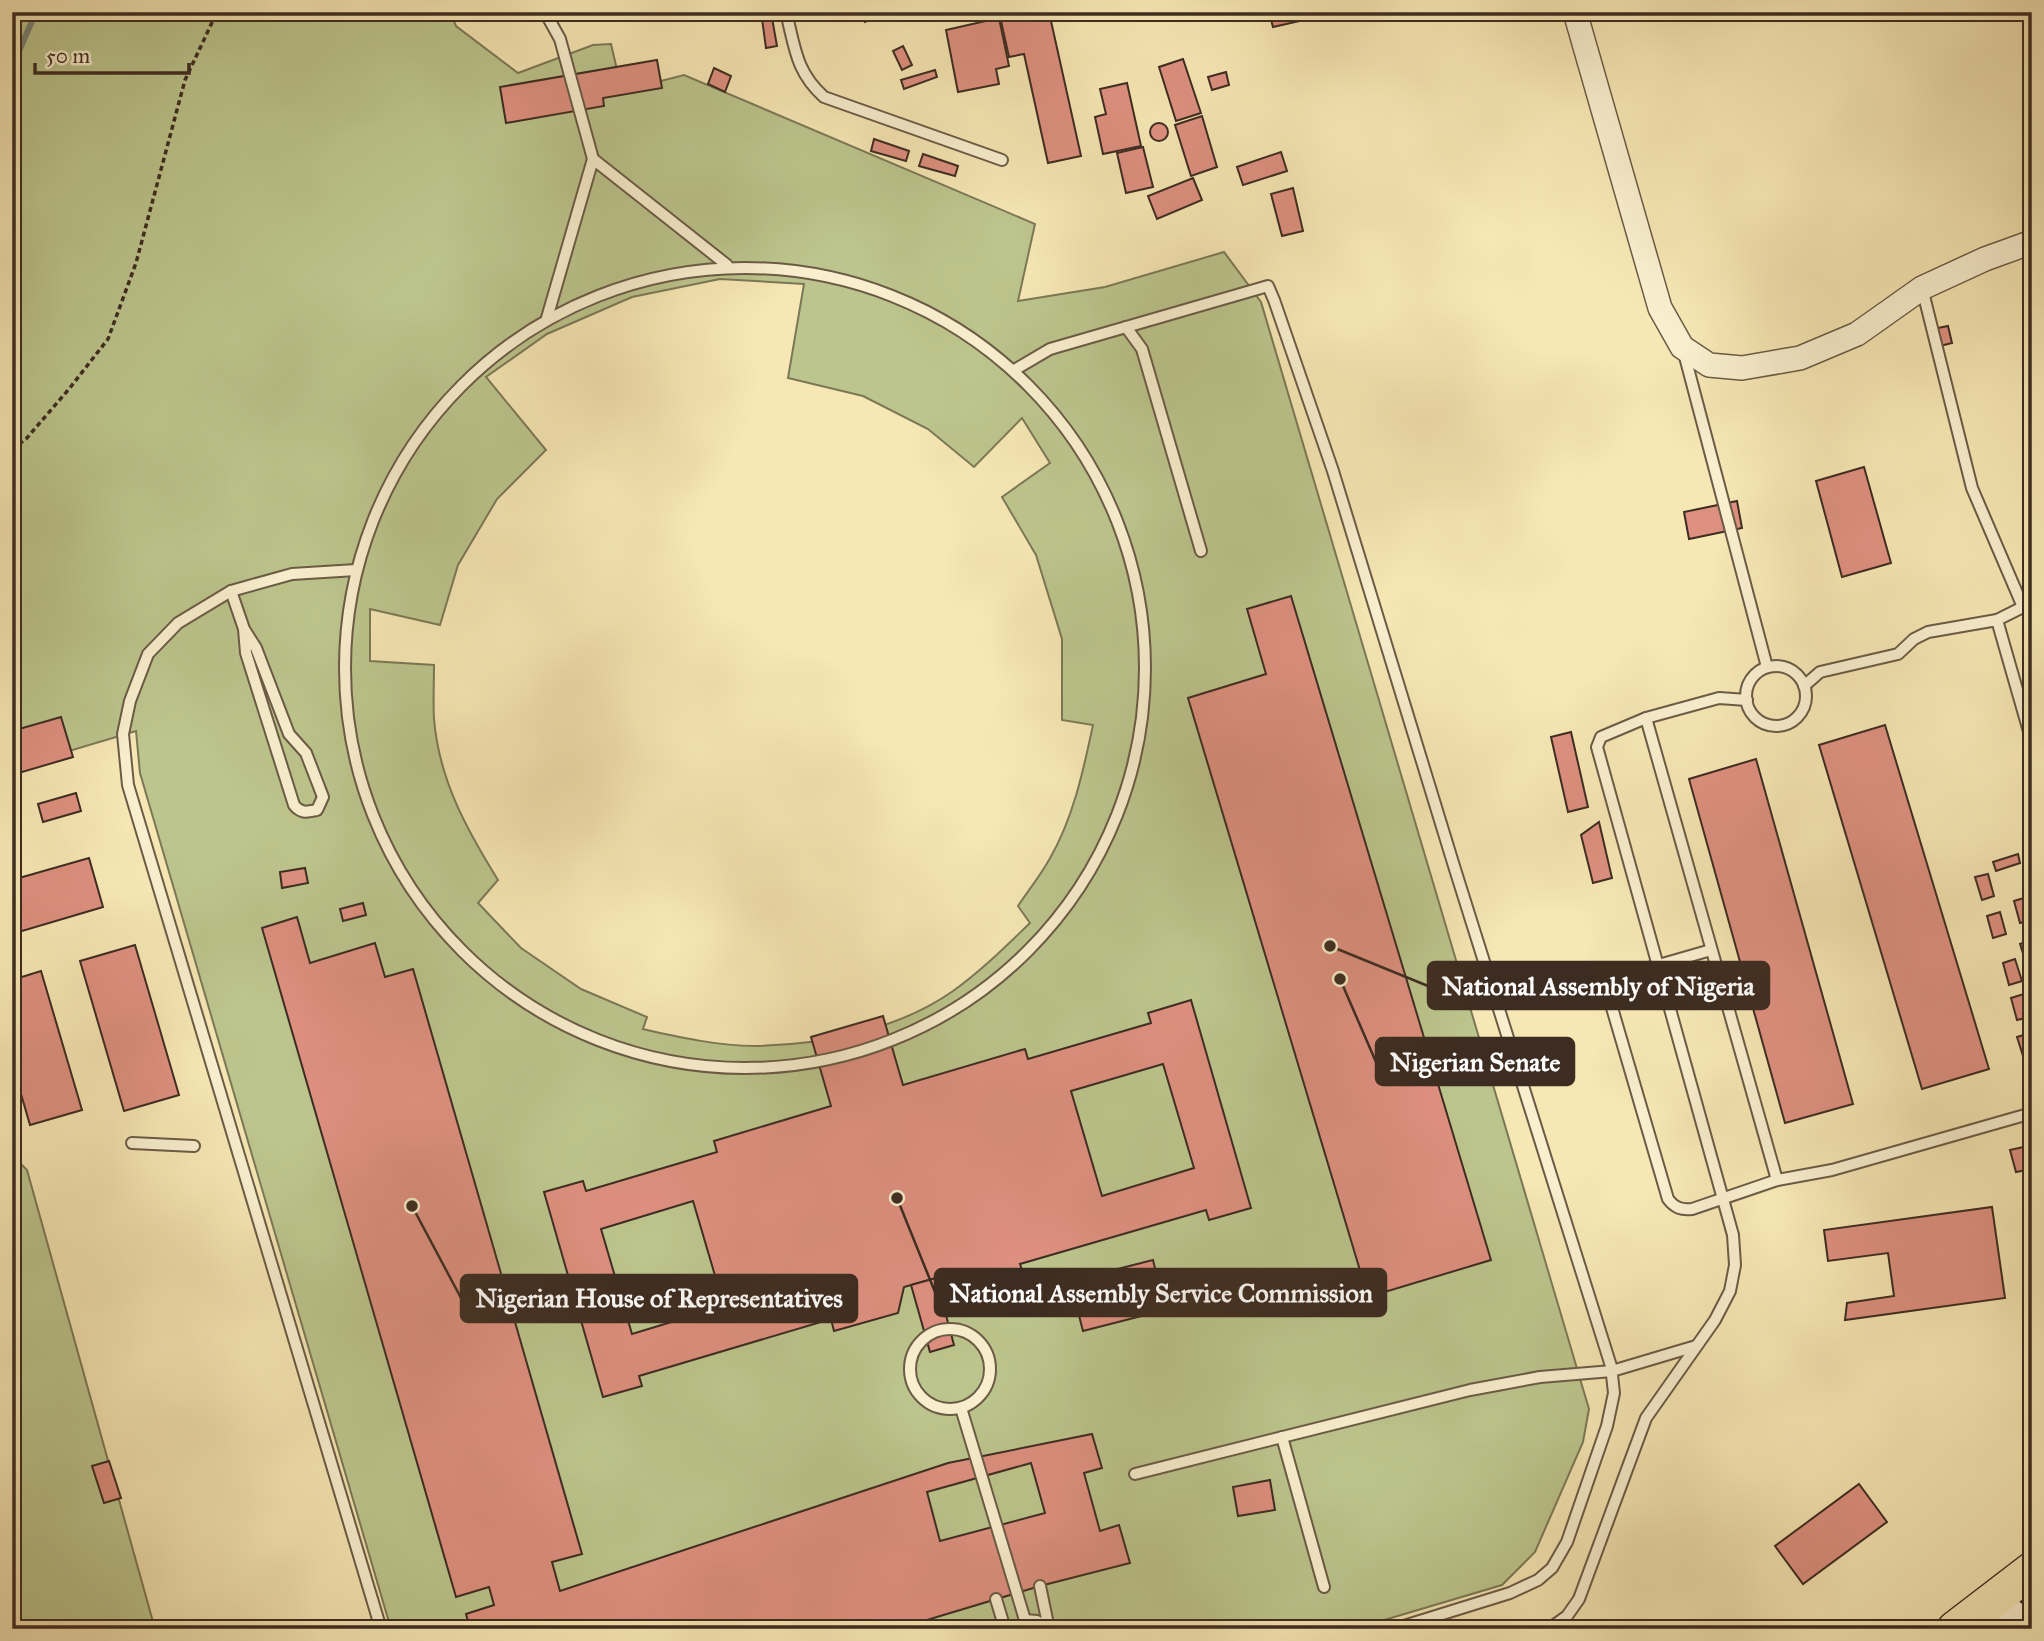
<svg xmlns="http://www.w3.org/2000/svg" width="2044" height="1641" font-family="'IM FELL Great Primer',serif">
<rect width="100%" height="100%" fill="#f6e7b4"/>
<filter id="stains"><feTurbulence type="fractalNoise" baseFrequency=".00286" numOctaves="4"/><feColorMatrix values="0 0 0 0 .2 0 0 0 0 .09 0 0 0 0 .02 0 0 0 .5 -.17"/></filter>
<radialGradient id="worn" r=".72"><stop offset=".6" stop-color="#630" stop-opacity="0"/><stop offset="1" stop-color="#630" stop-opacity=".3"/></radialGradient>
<g fill="#bcc58d" stroke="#7c7857" stroke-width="2" fill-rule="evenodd">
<path d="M12,12H450L456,26L518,73L593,45L611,44L622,91L684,75L1035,224L1018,301L1105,287L1224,252L1261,302L1589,1409L1583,1442L1535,1552L1502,1585L1354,1629H391L140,773L136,731L12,768ZM720,279L804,284L788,378L863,396L928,429L974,467L1022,418L1050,463L1002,497L1036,555L1062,639V720L1093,725C1083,772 1073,819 1049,860C1040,876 1028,891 1018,906L1030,923C1005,947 981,971 953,991C898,1030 821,1045 754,1046C718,1046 679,1037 643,1029L647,1017L581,989L521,948L478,903L498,880C467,830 439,780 434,719C433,702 434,683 434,665L370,661V609L440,625L458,565L497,499L546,450L486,377L547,334L632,297Z"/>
<polygon points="12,1155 27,1170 155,1629 12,1629"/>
</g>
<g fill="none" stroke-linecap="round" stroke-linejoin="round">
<polyline stroke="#778576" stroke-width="6" points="12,67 36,12"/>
</g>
<g fill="#de9080" stroke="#3d2c21" stroke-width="2" fill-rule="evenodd">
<polygon points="861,12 889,12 865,22"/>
<polygon points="999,12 1049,12 1081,156 1048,163 1024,54 1009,57"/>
<polygon points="1269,12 1302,12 1304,20 1273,27"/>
<polygon points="772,18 777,46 766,48 762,19"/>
<polygon points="999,18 1009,66 996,69 999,84 958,92 946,30"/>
<polygon points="903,46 912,65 902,70 893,51"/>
<polygon points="1183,59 1201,113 1176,121 1159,67"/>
<polygon points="657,60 662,88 603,98 604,106 506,123 500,87"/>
<polygon points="714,68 731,76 725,92 708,84"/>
<polygon points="935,70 937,77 904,89 901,80"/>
<polygon points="1226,72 1229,85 1212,90 1208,77"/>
<polygon points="1127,83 1141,146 1103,154 1095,117 1106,114 1100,89"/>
<polygon points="1202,116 1217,167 1191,176 1175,125"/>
<circle cx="1159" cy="132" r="9"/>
<polygon points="874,139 909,151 906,161 871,151"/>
<polygon points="1143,147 1153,187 1126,193 1117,153"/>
<polygon points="1281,152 1287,171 1243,185 1237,167"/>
<polygon points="923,154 958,166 955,176 919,166"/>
<polygon points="1193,178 1202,200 1157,219 1148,196"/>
<polygon points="1293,188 1303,231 1282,236 1271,194"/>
<polygon points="1948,326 1952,343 1932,348 1928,330"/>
<polygon points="2032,432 2032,467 2024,434"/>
<polygon points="1864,467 1891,563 1842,577 1816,481"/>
<polygon points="1737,501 1742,528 1689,539 1684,512"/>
<polygon points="1291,596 1491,1260 1368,1297 1188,698 1266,674 1247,609"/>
<polygon points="61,717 73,757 12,775 12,731"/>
<polygon points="1885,725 1989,1069 1922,1089 1819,745"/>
<polygon points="1571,732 1588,807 1568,812 1551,737"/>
<polygon points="1756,759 1853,1104 1785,1123 1689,779"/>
<polygon points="76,793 81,811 43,822 38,804"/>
<polygon points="1599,822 1612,878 1593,883 1581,835"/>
<polygon points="2018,854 2020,863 1996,871 1993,862"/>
<polygon points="89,858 103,907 12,934 12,880"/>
<polygon points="305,868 308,883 282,888 280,872"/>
<polygon points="1988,874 1994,896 1982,900 1975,877"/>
<polygon points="2027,897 2032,920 2020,923 2014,901"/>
<polygon points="363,903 366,915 343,921 340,909"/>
<polygon points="2000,912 2006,934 1993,938 1987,916"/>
<path d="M297,917L310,963L375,943L385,977L413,969L582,1554L552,1562L560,1591L948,1463L1092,1434L1102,1468L1084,1473L1100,1531L1119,1525L1130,1563L1040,1586L897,1629H470L466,1614L494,1605L489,1587L456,1597L262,928ZM1031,1463L1045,1513L940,1541L927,1492Z"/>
<polygon points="2032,940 2032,965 2027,966 2020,944"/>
<polygon points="135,945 179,1095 124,1111 80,961"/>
<polygon points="2015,959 2022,981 2009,985 2003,963"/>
<polygon points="41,971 82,1110 30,1125 12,1063 12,980"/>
<polygon points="2024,994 2030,1017 2017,1020 2011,998"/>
<path d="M1191,1000L1251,1208L1209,1220L1206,1210L1020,1264L1024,1276L959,1295L943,1276L904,1287L898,1313L834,1331L831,1319L639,1376L642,1386L603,1397L544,1192L583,1181L586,1191L717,1152L714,1141L831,1106L811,1037L883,1016L903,1085L1025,1049L1028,1059L1151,1023L1148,1013ZM1163,1064L1194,1168L1102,1196L1071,1091ZM693,1201L724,1306L632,1334L601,1229Z"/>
<polygon points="2030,1033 2032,1057 2024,1059 2017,1037"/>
<polygon points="2032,1145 2032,1169 2016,1172 2010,1150"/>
<polygon points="1992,1207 2005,1298 1845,1320 1847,1303 1894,1296 1888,1253 1828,1261 1824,1230"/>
<polygon points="1153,1260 1165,1310 1083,1331 1070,1281"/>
<polygon points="936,1278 954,1345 930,1352 911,1285"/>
<polygon points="109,1461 121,1498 104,1503 92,1466"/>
<polygon points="1270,1480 1275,1510 1238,1516 1233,1487"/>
<polygon points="1859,1484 1887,1522 1803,1584 1775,1546"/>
</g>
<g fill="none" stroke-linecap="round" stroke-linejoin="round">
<g stroke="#6b5b46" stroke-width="14">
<g id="service">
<polyline points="545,12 560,39 593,159"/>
<path d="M786,12C795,48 796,72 824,97L1002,160"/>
<polyline points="1136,12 1138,13"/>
<circle cx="745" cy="668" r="400"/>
<polyline points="1922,288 1972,488 2023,607 1997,620"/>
<polyline points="547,318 593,159 727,265"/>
<polyline points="1126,327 1142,349 1201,551"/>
<polyline points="1684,353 1767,667"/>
<polyline points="1016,369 1050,349 1268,286 1274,300 1333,471 1454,866 1611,1366 1614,1393 1607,1426 1567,1542 1552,1568 1538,1580 1510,1593 1394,1629"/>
<polyline points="356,570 292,574 231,591 178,623 148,654 130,701 123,734 128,785 381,1629"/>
<path d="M231,591L244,629L246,653L294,805C301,814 307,812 317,810L323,797L306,753L289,734L256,648L244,629"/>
<circle cx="1776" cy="696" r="30"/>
<polyline points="1804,686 1820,672 1898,654 1914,639 1928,632 1997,620 2032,742"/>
<polyline points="1646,718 1777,1180"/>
<path d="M1711,950L1617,977C1610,985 1609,990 1610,1001L1668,1199C1675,1208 1681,1210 1692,1209L1777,1180L1832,1170L2032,1113"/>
<polyline points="132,1143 194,1146"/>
<circle cx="950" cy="1369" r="40"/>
<polyline points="961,1408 1025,1620"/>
<polyline points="1282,1437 1324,1587"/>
<polyline points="1135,1474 1470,1390 1540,1377 1612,1371 1696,1346"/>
<polyline points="1040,1586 1049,1629"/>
<polyline points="996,1599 1005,1629"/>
<polyline points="1018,1629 1025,1620 1037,1621 1049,1628"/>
<polyline points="1549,1629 1567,1616 1579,1599 1646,1418 1715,1320 1730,1291 1735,1265 1733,1235 1597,747 1601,737 1646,718 1719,698 1747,700"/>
</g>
</g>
<g stroke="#6b5b46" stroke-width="26">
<polyline id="minor" points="1575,12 1660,308 1682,347 1709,365 1742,368 1800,358 1857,334 1922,288 1985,259 2032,242"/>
</g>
<g stroke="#3d2c21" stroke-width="35">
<polyline id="secondary" points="1992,1603 2031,1629"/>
</g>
<g stroke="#3d2c21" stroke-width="38">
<polyline id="primary" points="1955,1629 2032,1570"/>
</g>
<polyline stroke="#3d2c21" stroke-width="3.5" stroke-dasharray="5 3.5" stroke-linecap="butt" points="12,449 26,439 69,389 108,339 136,263 185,80 217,12"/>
<use href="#service" stroke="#f9efce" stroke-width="10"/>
<use href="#minor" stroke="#f9efce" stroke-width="23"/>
<use href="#secondary" stroke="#f9efce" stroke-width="32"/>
<use href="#primary" stroke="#f6e7b4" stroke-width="35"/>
</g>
<path fill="none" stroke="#3d2c21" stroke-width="2.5" d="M1330 946L1428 986M1340 979L1376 1062M897 1198L935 1292M412 1206L461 1298"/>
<g fill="#3d2c21" stroke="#f9efce" stroke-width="2.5">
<circle cx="1330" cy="946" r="7"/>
<circle cx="1340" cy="979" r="7"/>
<circle cx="897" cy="1198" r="7"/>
<circle cx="412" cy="1206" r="7"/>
</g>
<g fill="#3d2c21" stroke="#3d2c21" stroke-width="2.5">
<rect x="1428" y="962" width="341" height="47" rx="7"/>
<rect x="1376" y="1038" width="198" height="47" rx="7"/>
<rect x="935" y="1269" width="451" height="47" rx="7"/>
<rect x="461" y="1275" width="396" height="47" rx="7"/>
</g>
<g font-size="26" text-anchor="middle" font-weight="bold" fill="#fff">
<text x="1598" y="995">National Assembly of Nigeria</text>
<text x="1475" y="1071">Nigerian Senate</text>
<text x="1161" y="1302">National Assembly Service Commission</text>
<text x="659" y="1307">Nigerian House of Representatives</text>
</g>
<rect width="2044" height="1641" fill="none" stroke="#f6e7b4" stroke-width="42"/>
<rect x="14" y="14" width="2016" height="1613" fill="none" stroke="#3d2c21" stroke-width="3.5"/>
<rect x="21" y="21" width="2002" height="1599" fill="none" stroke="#3d2c21" stroke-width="2"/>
<path d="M35 63v10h154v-10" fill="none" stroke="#3d2c21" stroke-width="3.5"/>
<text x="46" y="63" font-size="21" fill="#3d2c21" stroke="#f9efce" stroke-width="5" paint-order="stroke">50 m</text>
<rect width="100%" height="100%" filter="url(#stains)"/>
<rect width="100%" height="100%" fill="url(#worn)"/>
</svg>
